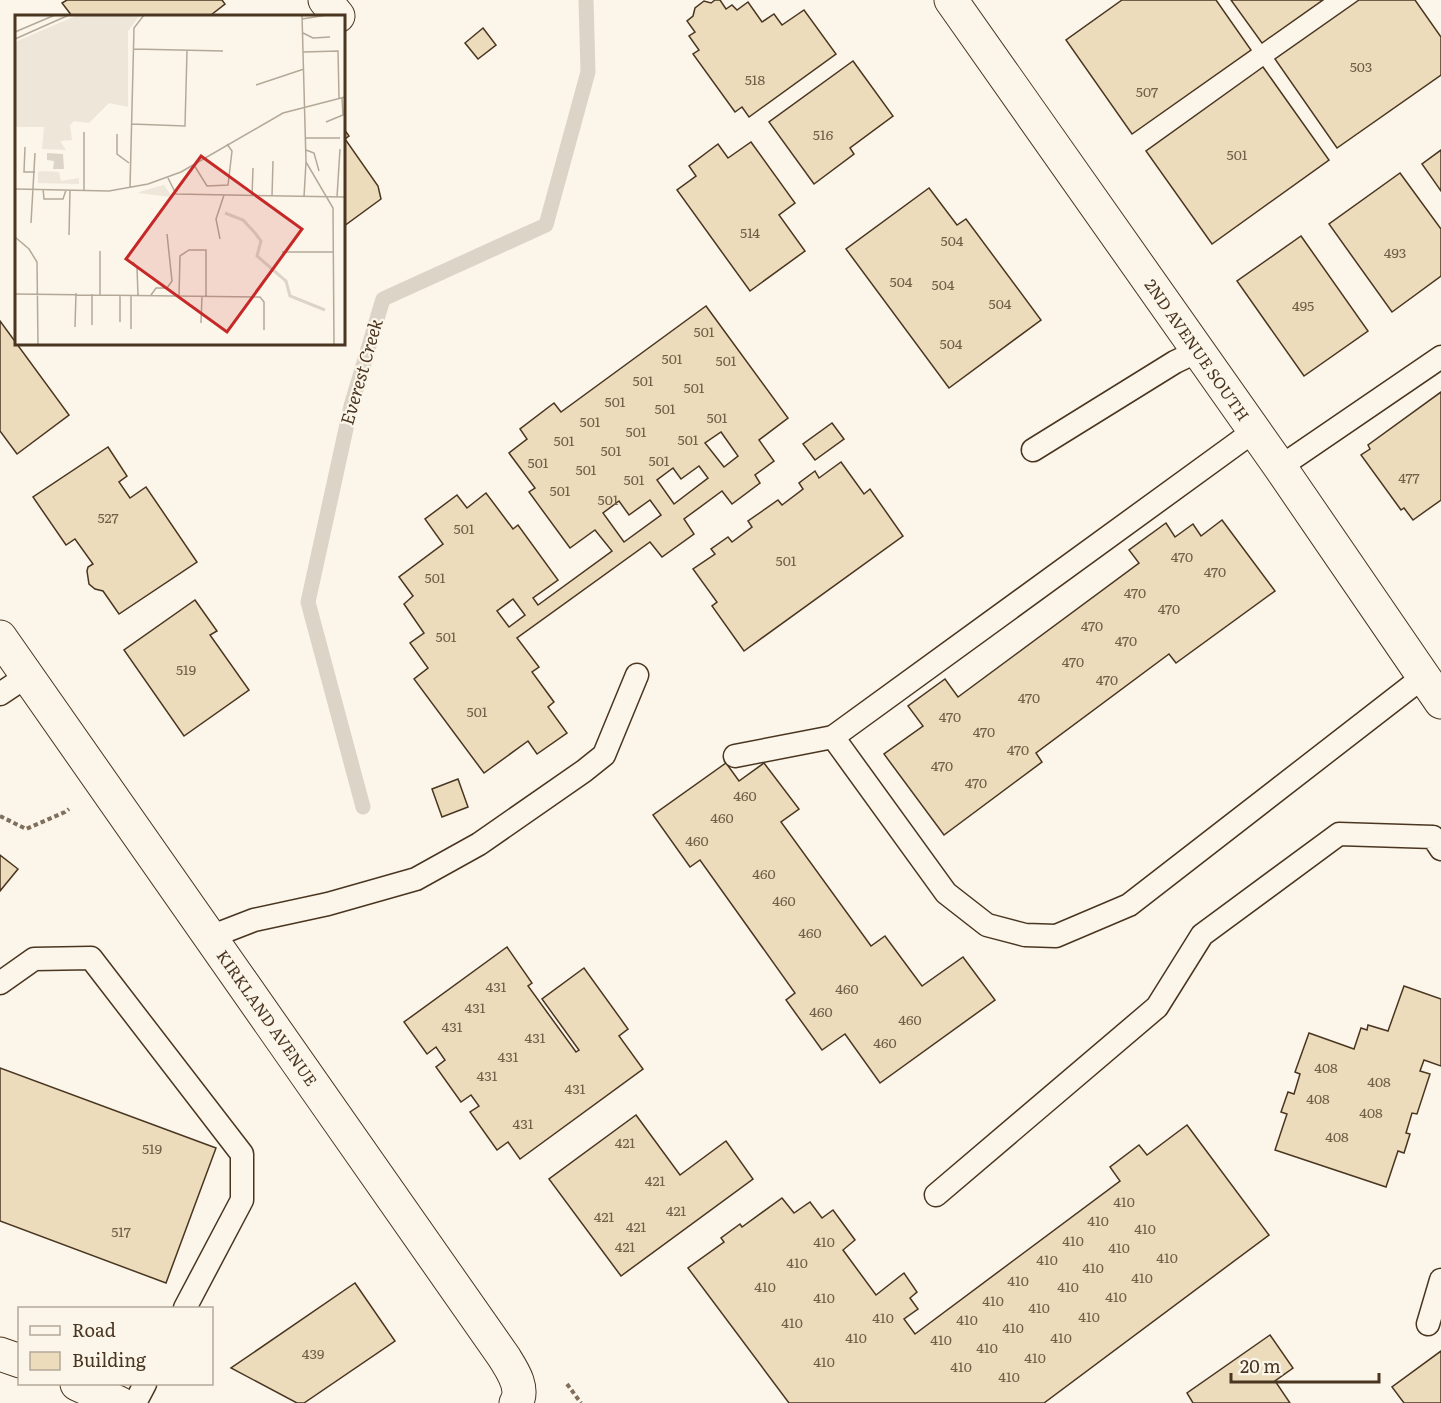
<svg xmlns="http://www.w3.org/2000/svg" width="1441" height="1403" font-family="Literata,serif">
<rect width="100%" height="100%" fill="#fbf6e9"/>
<g fill="none" stroke-linecap="round" stroke-linejoin="round">
<polyline stroke="#dcd4c6" stroke-width="15" points="363,807 308,602 351,406 383,299 546,225 588,72 586,0"/>
</g>
<g fill="#ecdcbc" stroke="#4a3520" stroke-width="1.5" fill-rule="evenodd">
<polygon points="67,0 222,0 225,4 211,15 212,16 72,16 62,3"/>
<polygon points="715,0 720,0 726,9 732,5 737,10 748,2 762,22 774,14 782,25 804,10 836,54 749,117 742,107 735,112 693,54 699,50 689,36 695,32 687,21 693,16 695,8 704,1 711,3"/>
<polygon points="1122,0 1216,0 1251,50 1132,134 1066,40"/>
<polygon points="1231,0 1323,0 1262,43"/>
<polygon points="1359,0 1415,0 1441,37 1441,75 1337,148 1275,59"/>
<polygon points="483,28 496,45 478,59 465,43"/>
<polygon points="853,61 893,116 850,148 854,154 814,184 769,122"/>
<polygon points="1263,67 1329,160 1212,244 1146,151"/>
<polygon points="344,129 349,136 345,139 378,186 381,199 344,226"/>
<polygon points="751,142 795,203 779,215 805,251 750,291 677,190 696,176 689,166 718,144 728,158"/>
<polygon points="1441,150 1441,191 1422,164"/>
<polygon points="1400,173 1441,229 1441,276 1392,312 1329,224"/>
<polygon points="929,188 957,225 966,219 1041,320 949,388 846,249"/>
<polygon points="1301,236 1368,331 1304,376 1237,281"/>
<path d="M706,306L788,418L759,440L774,461L755,475L760,483L732,504L722,491L684,519L694,534L662,557L650,542L517,638L539,667L532,672L554,702L548,707L567,733L537,754L528,741L484,773L414,679L428,668L410,643L424,633L404,604L413,596L399,577L443,544L425,519L457,495L467,508L486,493L513,529L518,525L558,580L533,598L538,605L612,551L595,530L570,548L529,492L535,488L509,453L527,439L520,429L554,403L561,412ZM721,432L738,456L724,467L705,443ZM699,466L708,478L674,504L657,480L673,468L681,479ZM650,500L661,515L624,542L603,513L619,501L629,515ZM513,599L525,615L509,627L497,611Z"/>
<polygon points="0,321 69,415 17,454 0,431"/>
<polygon points="1441,392 1441,500 1413,520 1404,508 1401,510 1361,455 1370,449 1368,445"/>
<polygon points="832,423 844,439 815,460 803,444"/>
<polygon points="108,447 127,476 119,482 130,498 146,487 197,562 119,614 103,591 95,589 89,584 87,571 88,567 93,564 75,539 66,545 33,497"/>
<polygon points="841,462 864,494 870,489 903,536 744,651 712,606 717,602 693,569 715,554 711,549 728,537 732,542 752,527 748,521 778,500 782,505 803,489 799,483 815,471 819,478"/>
<polygon points="1222,520 1275,591 1176,663 1169,654 1036,753 1042,762 944,835 884,754 923,726 908,706 945,679 958,697 1139,563 1129,550 1166,523 1175,537 1193,524 1201,536"/>
<polygon points="195,600 217,631 210,635 249,690 184,736 124,650"/>
<polygon points="726,763 739,781 764,763 799,809 781,822 871,946 885,936 922,986 963,957 995,1000 880,1083 845,1034 822,1050 786,1000 795,993 700,860 690,867 653,815"/>
<polygon points="458,779 468,807 442,817 432,789"/>
<polygon points="0,855 18,869 0,891"/>
<polygon points="507,947 532,983 528,986 576,1052 579,1050 542,999 584,968 628,1029 619,1036 643,1069 520,1159 508,1142 497,1150 470,1112 479,1106 471,1095 461,1102 436,1067 445,1060 436,1047 427,1054 404,1022"/>
<polygon points="1404,986 1441,999 1441,1066 1424,1060 1420,1071 1430,1074 1417,1114 1412,1113 1406,1133 1410,1134 1404,1153 1398,1151 1386,1187 1275,1150 1287,1114 1281,1112 1288,1092 1294,1094 1300,1074 1295,1072 1309,1033 1354,1049 1361,1028 1367,1030 1368,1025 1388,1031"/>
<polygon points="0,1068 216,1148 166,1283 0,1221"/>
<polygon points="636,1115 680,1175 726,1141 753,1179 621,1276 549,1179"/>
<polygon points="1187,1125 1269,1235 1044,1403 789,1403 688,1268 724,1242 721,1238 740,1224 742,1227 782,1198 794,1213 810,1202 822,1218 833,1210 855,1240 843,1250 876,1295 904,1273 917,1292 910,1298 918,1309 904,1319 915,1334 1120,1181 1110,1167 1139,1145 1147,1155"/>
<polygon points="355,1283 395,1341 304,1403 297,1403 231,1368"/>
<polygon points="1270,1335 1293,1368 1275,1381 1290,1403 1193,1403 1187,1393"/>
<polygon points="1441,1351 1441,1403 1404,1403 1392,1387"/>
</g>
<g fill="none" stroke-linecap="round" stroke-linejoin="round">
<g stroke="#4a3520" stroke-width="25">
<g id="service">
<polyline points="1254,431 833,737 946,893 987,925 1025,935 1056,936 1129,905 1423,677"/>
<polyline points="1033,450 1175,362 1198,351"/>
<polyline points="1280,467 1441,357"/>
<polyline points="0,694 27,676"/>
<polyline points="735,756 833,737"/>
<polyline points="210,937 254,920 328,904 416,879 479,844 584,771 604,755 637,675"/>
<polyline points="0,983 34,959 91,958 242,1154 242,1200 185,1308"/>
<polyline points="936,1195 1157,1007 1202,935 1339,834 1433,837 1441,849"/>
<polyline points="1428,1324 1441,1280"/>
<polyline points="135,1403 145,1384"/>
</g>
</g>
<g stroke="#4a3520" stroke-width="35">
<g id="minor">
<polyline points="325,0 338,16"/>
<polyline points="951,0 1280,467 1441,702"/>
<path d="M0,637L504,1357C512,1370 525,1388 516,1403"/>
</g>
</g>
<g stroke="#4a3520" stroke-width="35">
<g id="secondary">
<polyline points="0,1354 20,1361"/>
<polyline points="77,1384 119,1403"/>
</g>
</g>
<g stroke="#7f6f5c" stroke-width="4" stroke-dasharray="4.5 3" stroke-linecap="butt">
<polyline points="0,816 26,829 65,812 69,809"/>
<polyline points="567,1384 581,1403"/>
</g>
<use href="#service" stroke="#fbf6e9" stroke-width="22"/>
<use href="#minor" stroke="#fbf6e9" stroke-width="33"/>
<use href="#secondary" stroke="#fbf6e9" stroke-width="33"/>
</g>
<g text-anchor="middle" stroke-width="4.5" stroke-linejoin="round" paint-order="stroke">
<g font-size="14" fill="#725f47">
<text x="1361" y="72">503</text>
<text x="755" y="85">518</text>
<text x="1147" y="97">507</text>
<text x="823" y="140">516</text>
<text x="1237" y="160">501</text>
<text x="750" y="238">514</text>
<text x="952" y="246">504</text>
<text x="1395" y="258">493</text>
<text x="901" y="287">504</text>
<text x="943" y="290">504</text>
<text x="1000" y="309">504</text>
<text x="1303" y="311">495</text>
<text x="704" y="337">501</text>
<text x="951" y="349">504</text>
<text x="672" y="364">501</text>
<text x="726" y="366">501</text>
<text x="643" y="386">501</text>
<text x="694" y="393">501</text>
<text x="615" y="407">501</text>
<text x="665" y="414">501</text>
<text x="717" y="423">501</text>
<text x="590" y="427">501</text>
<text x="636" y="437">501</text>
<text x="688" y="445">501</text>
<text x="564" y="446">501</text>
<text x="611" y="456">501</text>
<text x="659" y="466">501</text>
<text x="538" y="468">501</text>
<text x="586" y="475">501</text>
<text x="1409" y="483">477</text>
<text x="634" y="485">501</text>
<text x="560" y="496">501</text>
<text x="608" y="505">501</text>
<text x="108" y="523">527</text>
<text x="464" y="534">501</text>
<text x="1182" y="562">470</text>
<text x="786" y="566">501</text>
<text x="1215" y="577">470</text>
<text x="435" y="583">501</text>
<text x="1135" y="598">470</text>
<text x="1169" y="614">470</text>
<text x="1092" y="631">470</text>
<text x="446" y="642">501</text>
<text x="1126" y="646">470</text>
<text x="1073" y="667">470</text>
<text x="186" y="675">519</text>
<text x="1107" y="685">470</text>
<text x="1029" y="703">470</text>
<text x="477" y="717">501</text>
<text x="950" y="722">470</text>
<text x="984" y="737">470</text>
<text x="1018" y="755">470</text>
<text x="942" y="771">470</text>
<text x="976" y="788">470</text>
<text x="745" y="801">460</text>
<text x="722" y="823">460</text>
<text x="697" y="846">460</text>
<text x="764" y="879">460</text>
<text x="784" y="906">460</text>
<text x="810" y="938">460</text>
<text x="496" y="992">431</text>
<text x="847" y="994">460</text>
<text x="475" y="1013">431</text>
<text x="821" y="1017">460</text>
<text x="910" y="1025">460</text>
<text x="452" y="1032">431</text>
<text x="535" y="1043">431</text>
<text x="885" y="1048">460</text>
<text x="508" y="1062">431</text>
<text x="1326" y="1073">408</text>
<text x="487" y="1081">431</text>
<text x="1379" y="1087">408</text>
<text x="575" y="1094">431</text>
<text x="1318" y="1104">408</text>
<text x="1371" y="1118">408</text>
<text x="523" y="1129">431</text>
<text x="1337" y="1142">408</text>
<text x="625" y="1148">421</text>
<text x="152" y="1154">519</text>
<text x="655" y="1186">421</text>
<text x="1124" y="1207">410</text>
<text x="676" y="1216">421</text>
<text x="604" y="1222">421</text>
<text x="1098" y="1226">410</text>
<text x="636" y="1232">421</text>
<text x="1145" y="1234">410</text>
<text x="121" y="1237">517</text>
<text x="1073" y="1246">410</text>
<text x="824" y="1247">410</text>
<text x="625" y="1252">421</text>
<text x="1119" y="1253">410</text>
<text x="1167" y="1263">410</text>
<text x="1047" y="1265">410</text>
<text x="797" y="1268">410</text>
<text x="1093" y="1273">410</text>
<text x="1142" y="1283">410</text>
<text x="1018" y="1286">410</text>
<text x="765" y="1292">410</text>
<text x="1068" y="1292">410</text>
<text x="1116" y="1302">410</text>
<text x="824" y="1303">410</text>
<text x="993" y="1306">410</text>
<text x="1039" y="1313">410</text>
<text x="1089" y="1322">410</text>
<text x="883" y="1323">410</text>
<text x="967" y="1325">410</text>
<text x="792" y="1328">410</text>
<text x="1013" y="1333">410</text>
<text x="856" y="1343">410</text>
<text x="1061" y="1343">410</text>
<text x="941" y="1345">410</text>
<text x="987" y="1353">410</text>
<text x="313" y="1359">439</text>
<text x="1035" y="1363">410</text>
<text x="824" y="1367">410</text>
<text x="961" y="1372">410</text>
<text x="1009" y="1382">410</text>
</g>
<g font-size="16" fill="#4a3520" stroke="#fbf6e9">
<text transform="translate(1197 350) rotate(55)" y="6">2ND AVENUE SOUTH</text>
<text transform="translate(267 1018) rotate(55)" y="6">KIRKLAND AVENUE</text>
</g>
<g font-size="18" font-style="italic" fill="#4a3520" stroke="#fbf6e9">
<text transform="translate(362 372) rotate(-74)" y="6">Everest Creek</text>
</g>
</g>
<g transform="translate(15 15)">
<rect width="330" height="330" fill="#fbf6e9"/>
<path d="M63,0H125L113,16V92L94,88L74,108L59,106L55,110L57,125L45,126L51,135L27,134L29,112H0V27ZM28,156L44,157L46,166L64,163V169L23,168V157ZM149,170L157,182L123,178L127,176Z" fill="#ede6d9"/>
<path d="M32,138L48,139L49,154H38L39,146L32,145Z" fill="#dcd4c6"/>
<path fill="none" stroke="#dcd4c6" stroke-width="3" d="M210,198L228,205L240,218L246,226L242,241L271,266L275,281L310,295"/>
<path fill="none" stroke="#b4a999" stroke-width="1.5" d="M287,0L291,147L318,193L319,330M287,4L312,0M0,17L40,0M288,18L298,23L315,22M0,24L54,0M119,34L208,36M288,37L323,36L324,83M241,70L289,54M311,107L328,100L327,83M116,109L170,111L172,36M69,117V175M102,119V139L114,148M290,123H325M10,132L9,157H20M291,135L299,138L304,156M179,150L192,171L213,170L217,136L212,129M153,163L161,179L330,182M115,173L119,13L129,0M0,174L94,176L133,169L166,157L268,98L330,82M28,174L29,184H48L51,175M237,181L238,153M257,181L258,146M289,182L291,147M322,182L325,134M16,208L20,138M54,220L55,175M0,222L14,234L22,247L23,330M205,224L201,204L209,180M267,237H319M118,247L122,253L123,280M0,279L245,282L249,287V315M85,280V236M105,280V307M116,280V314M136,280L141,273H152L157,266L152,219M164,281L165,241L174,235H191V281M186,308L187,281M77,310V279M60,312L61,278"/>
<path fill="#c62828" fill-opacity="0.15" stroke="#c62828" stroke-width="3" d="M186,141L287,214L212,317L111,244Z"/>
<rect width="330" height="330" fill="none" stroke="#4a3520" stroke-width="3"/>
</g>
<rect x="18" y="1307" width="195" height="78" fill="#fbf6e9" stroke="#b4a999" stroke-width="1.5"/>
<rect x="30" y="1326" width="30" height="9" fill="#fbf6e9" stroke="#b4a999" stroke-width="1.5"/>
<text x="72" y="1337" font-size="18" fill="#4a3520">Road</text>
<rect x="30" y="1352" width="30" height="18" fill="#ecdcbc" stroke="#b4a999" stroke-width="1.5"/>
<text x="72" y="1367" font-size="18" fill="#4a3520">Building</text>
<path d="M1231 1373v9h148v-9" fill="none" stroke="#4a3520" stroke-width="3"/>
<text x="1240" y="1373" font-size="18" fill="#4a3520" stroke="#fbf6e9" stroke-width="4.5" paint-order="stroke">20 m</text>
</svg>
